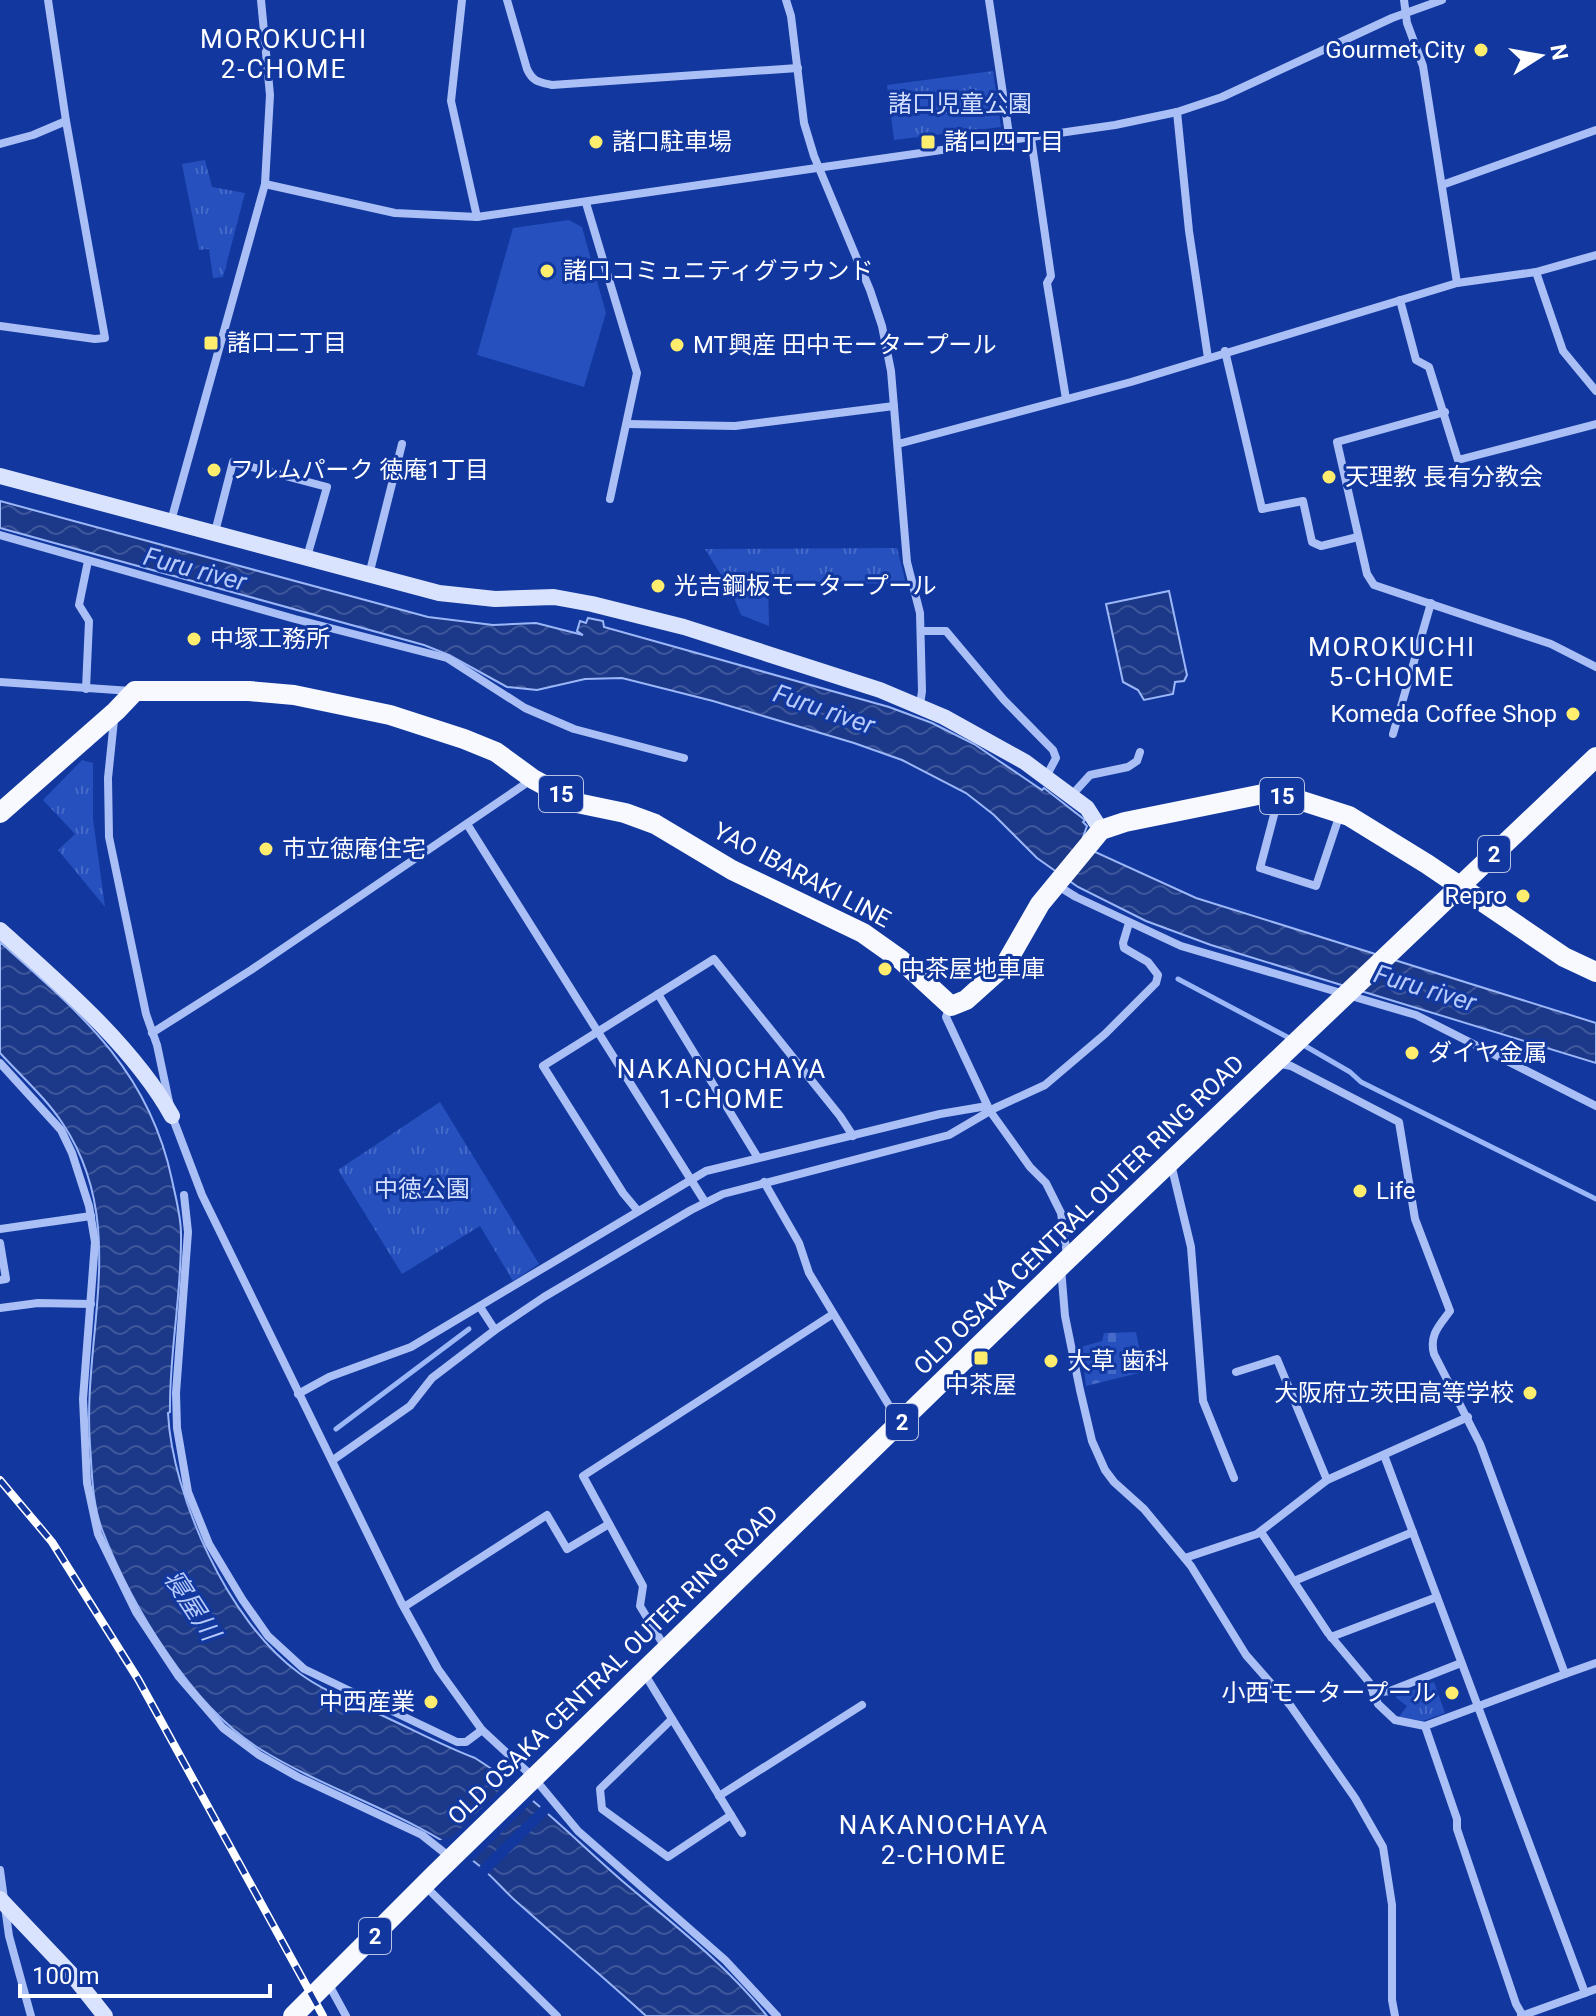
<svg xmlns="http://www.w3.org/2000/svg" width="1596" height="2016" font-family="Roboto,'Noto Sans JP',sans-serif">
<defs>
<pattern id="cemetery-stones" width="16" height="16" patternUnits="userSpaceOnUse" patternTransform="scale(2)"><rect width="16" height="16" fill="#2550be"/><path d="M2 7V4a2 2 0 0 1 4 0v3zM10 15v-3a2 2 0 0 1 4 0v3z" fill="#466ac8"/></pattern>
<pattern id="park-tufts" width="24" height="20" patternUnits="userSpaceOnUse" patternTransform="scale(2)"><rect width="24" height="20" fill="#2550be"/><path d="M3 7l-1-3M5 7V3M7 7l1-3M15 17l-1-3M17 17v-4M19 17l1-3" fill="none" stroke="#466ac8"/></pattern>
<pattern id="water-waves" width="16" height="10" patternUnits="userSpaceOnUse" patternTransform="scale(2)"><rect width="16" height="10" fill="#1c3888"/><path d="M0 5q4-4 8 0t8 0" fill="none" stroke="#3e569a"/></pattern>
</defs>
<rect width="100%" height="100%" fill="#12389f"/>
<polygon fill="#2550be" points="569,220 582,227 606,313 584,387 477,355 513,228"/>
<polygon fill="url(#cemetery-stones)" points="1136,1332 1141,1357 1139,1373 1086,1386 1081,1347 1102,1341 1104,1333"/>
<g fill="url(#park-tufts)">
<polygon points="993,71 1001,127 894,140 887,85"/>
<polygon points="205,160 212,187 245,193 223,277 213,278 209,249 199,250 182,164"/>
<polygon points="897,548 906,584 768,582 769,626 741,615 732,593 705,549"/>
<polygon points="82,760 93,763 93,819 105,907 58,850 75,834 43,800"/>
<polygon points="440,1102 539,1264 513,1281 480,1226 402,1274 338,1170"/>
<polygon points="1434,1682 1445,1713 1423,1721 1399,1717 1407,1706 1395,1697"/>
</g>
<g fill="url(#water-waves)" stroke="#9cb7f8" stroke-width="2">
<polygon points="0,501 428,617 493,625 536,623 583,635 577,631 580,621 586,623 588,618 603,621 604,627 889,707 932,723 974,744 1042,790 1044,788 1085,820 1083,822 1087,826 1082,840 1095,852 1196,898 1596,1023 1596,1063 1211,945 1146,921 1078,887 1037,858 994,815 966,793 902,760 854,743 713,701 622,678 585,679 537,690 507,687 449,655 424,645 0,528"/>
<polygon points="1169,591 1187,675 1184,681 1175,682 1173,694 1144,700 1138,690 1123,682 1106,604"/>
<path d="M0,942C80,1013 149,1070 172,1180C176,1199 181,1216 181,1234C182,1294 169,1353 170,1412L168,1413C172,1495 228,1622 299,1673C323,1691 353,1702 381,1715C412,1729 443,1746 475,1758C528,1791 573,1838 620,1879C670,1922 726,1964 767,2016H646C604,1978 561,1941 518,1903C503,1890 489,1872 472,1860C407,1813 328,1791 260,1749C191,1706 132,1606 103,1532C92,1505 92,1473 90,1445C82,1335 130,1225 63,1124C46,1098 21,1076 0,1053Z"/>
</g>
<g fill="#12389f">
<polygon points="506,1777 535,1799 470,1864 437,1841 452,1837 499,1791"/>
<polygon points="542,1805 550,1812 487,1875 479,1867"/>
</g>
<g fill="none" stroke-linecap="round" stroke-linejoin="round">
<g stroke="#9cb7f8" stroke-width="5">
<polyline points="1178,979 1291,1039"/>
<polyline points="1300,1043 1350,1072 1361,1082 1596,1199"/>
<polyline points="336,1429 469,1329"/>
</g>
<g stroke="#aabff5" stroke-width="8">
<polyline points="462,0 451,101 477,217"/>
<path d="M507,0L527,69C533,82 539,82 552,85L798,68"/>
<polyline points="786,0 791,16 804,123 814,156 870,290 882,326 891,371 907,562 920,613 922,691 920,705"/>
<polyline points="989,0 1010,141"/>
<polyline points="1404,0 1407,23 1423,66 1457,283"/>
<polyline points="1177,112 1189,231 1208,358"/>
<polyline points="1031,138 1051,276 1047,283 1066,399"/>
<polyline points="0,144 33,135 66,121"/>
<polyline points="265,184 395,213 477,217 1115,125 1177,112 1222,97 1392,18 1442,0"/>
<polyline points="1442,185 1596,130"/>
<polyline points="586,203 637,373 610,499"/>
<polyline points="1536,272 1563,351 1596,391"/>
<polyline points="1400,300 1416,360 1429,367 1458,460 1596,424"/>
<polyline points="0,326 95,339 105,338 66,121 48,0"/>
<polyline points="1225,351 1262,509 1303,501 1312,542 1321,546 1358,537"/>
<polyline points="1445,412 1337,442 1367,574 1374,585 1551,644 1596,667"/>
<polyline points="627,424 735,426 894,406"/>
<polyline points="898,444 1131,382 1457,283 1536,272 1596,255"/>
<polyline points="171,521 265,184 270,95 261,0"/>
<polyline points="215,532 233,462 327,487 307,557"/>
<polyline points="0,535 295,619 447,658 525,708 574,729 684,758"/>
<polyline points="369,575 402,444"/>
<polyline points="921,631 946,631 1004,700 1053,750 1056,758 1046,777"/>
<polyline points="0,682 131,691"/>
<polyline points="86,689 89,621 79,605 88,561"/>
<polyline points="114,720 108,778 109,837 146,1014 157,1045 172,1116 202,1195 401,1602 438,1669 482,1730 534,1778 578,1831 725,1960 777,2016"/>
<polyline points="1393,734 1431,603"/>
<polyline points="1071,796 1090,775 1128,767 1137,761 1140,752"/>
<polyline points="1279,796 1260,868 1316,886 1340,814"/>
<polyline points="467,824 705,1202"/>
<polyline points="1058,886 1076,897 1181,946 1416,1015 1596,1106"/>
<polyline points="658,994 758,1158"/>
<polyline points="950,1006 946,1017 990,1111 1030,1167 1046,1183 1061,1213 1067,1255"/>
<polyline points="152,1033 251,970 531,780"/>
<polyline points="0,1063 61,1130 72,1153 89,1206 95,1242 83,1399 87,1483 98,1534 136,1612 179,1677 223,1728 259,1755 298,1777 422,1835 451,1858"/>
<path d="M1276,1063L1291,1066L1399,1122L1415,1219L1450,1311C1439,1326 1429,1335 1434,1354L1480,1444L1565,1674L1596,1663"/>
<polyline points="1171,1164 1191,1247 1203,1401 1234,1478"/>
<polyline points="764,1182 799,1243 809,1273 899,1422"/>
<polyline points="184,1195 188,1232 176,1393 177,1428 188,1492 209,1544 242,1599 268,1636 304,1669 457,1742 466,1742 482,1730"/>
<polyline points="638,1211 623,1193 543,1066 714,959 840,1116 853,1136"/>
<polyline points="0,1229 91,1216"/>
<polyline points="0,1243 6,1279 0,1280"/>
<polyline points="1061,1268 1065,1316 1080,1390 1092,1441 1105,1470 1114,1482 1144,1509 1191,1566 1246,1655 1290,1705 1355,1798 1383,1847 1392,1905 1392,2000 1395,2016"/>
<polyline points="480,1307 495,1330"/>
<polyline points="0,1308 38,1303 91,1304"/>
<polyline points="1236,1372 1277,1359 1327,1480"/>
<polyline points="298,1394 329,1377 411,1347 706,1171 940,1114 987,1106"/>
<polyline points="1384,1455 1585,1993"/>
<polyline points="333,1460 410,1406 432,1378 495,1330 544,1297 691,1210 723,1194 949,1135 995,1108 1045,1085 1105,1034 1156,983 1158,975 1148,962 1124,948 1123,943 1129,923"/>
<polyline points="1261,1532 1328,1633 1369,1682 1378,1704 1395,1720 1425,1726 1565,1674"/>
<polyline points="1185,1558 1257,1534 1327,1480 1468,1417"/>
<polyline points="1294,1581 1413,1532"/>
<polyline points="404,1607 547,1515 567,1549 609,1524"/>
<polyline points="1331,1637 1437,1597"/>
<polyline points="666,1649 640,1606 643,1586 583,1476 833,1314"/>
<polyline points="644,1673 742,1833"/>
<polyline points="1373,1693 1390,1691 1461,1663"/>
<polyline points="672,1719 600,1789 602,1809 668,1857 731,1815"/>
<polyline points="1425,1726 1457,1819 1457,1829 1516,2004 1523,2016"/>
<polyline points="719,1796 862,1705"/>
<polyline points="0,1870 9,1936 31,2016"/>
<polyline points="425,1886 557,2016"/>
<polyline points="328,1983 346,2016"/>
<polyline points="1521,2016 1596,1989"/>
</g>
<g stroke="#dae3fd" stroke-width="16">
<polyline points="0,476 439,593 495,599 554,597 592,604 684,627 880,690 944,717 1025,762 1087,808 1101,830"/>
<path d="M0,930C59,983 133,1046 172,1116"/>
<polyline points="0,1899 74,1977 105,2016"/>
</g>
<g stroke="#f7f9ff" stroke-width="20">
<polyline points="0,813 116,711 135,691 249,691 294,695 390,715 464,739 496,752 533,779 577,803 625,813 655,824 732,870 863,933 901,960 951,1006 966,1000 1005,965 1040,904 1101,830 1125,822 1263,794 1299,800 1349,816 1427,864 1564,957 1596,972"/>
<polyline points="293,2016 435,1874 1068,1259 1596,757"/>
</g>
<g stroke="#fff" stroke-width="8">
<polyline id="rail" points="0,1480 52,1542 138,1679 323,2016"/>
</g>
<use href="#rail" stroke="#12389f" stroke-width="5" stroke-dasharray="15" stroke-linecap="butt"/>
</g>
<g fill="#ffed6d" stroke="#12389f" stroke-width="3">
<circle cx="1481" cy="50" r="8"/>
<circle cx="596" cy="142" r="8"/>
<rect x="920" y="134" width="16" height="16" rx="4"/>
<circle cx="547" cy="271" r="8"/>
<rect x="203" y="335" width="16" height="16" rx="4"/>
<circle cx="677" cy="345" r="8"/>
<circle cx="214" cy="470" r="8"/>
<circle cx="1329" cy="477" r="8"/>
<circle cx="658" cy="586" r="8"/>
<circle cx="194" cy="639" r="8"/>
<circle cx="1573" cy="714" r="8"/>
<circle cx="266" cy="849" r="8"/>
<circle cx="1523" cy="896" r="8"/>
<circle cx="885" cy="969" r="8"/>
<circle cx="1412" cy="1053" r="8"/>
<circle cx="1360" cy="1191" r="8"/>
<rect x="973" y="1350" width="16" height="16" rx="4"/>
<circle cx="1051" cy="1361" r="8"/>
<circle cx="1530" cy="1393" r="8"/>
<circle cx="1452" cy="1693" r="8"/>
<circle cx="431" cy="1702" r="8"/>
</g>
<g text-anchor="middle" stroke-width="6" stroke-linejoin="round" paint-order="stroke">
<g fill="#12389f" stroke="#b8c3e2" stroke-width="2">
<rect x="539" y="776" width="44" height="36" rx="6"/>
<rect x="1260" y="778" width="44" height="36" rx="6"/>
<rect x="1478" y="836" width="32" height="36" rx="6"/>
<rect x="886" y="1404" width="32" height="36" rx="6"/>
<rect x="359" y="1918" width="32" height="36" rx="6"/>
</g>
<g font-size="22" font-weight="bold" fill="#fff">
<text x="561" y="802">15</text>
<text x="1282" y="804">15</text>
<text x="1494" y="862">2</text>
<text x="902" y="1430">2</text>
<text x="375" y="1944">2</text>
</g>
<g font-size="24" fill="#fff" stroke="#12389f" text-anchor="start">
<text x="1465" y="58" text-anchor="end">Gourmet City</text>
<text x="612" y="150">諸口駐車場</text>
<text x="944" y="150">諸口四丁目</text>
<text x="563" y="279">諸口コミュニティグラウンド</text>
<text x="227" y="351">諸口二丁目</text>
<text x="693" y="353">MT興産 田中モータープール</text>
<text x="230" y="478">フルムパーク 徳庵1丁目</text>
<text x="1345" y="485">天理教 長有分教会</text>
<text x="674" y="594">光吉鋼板モータープール</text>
<text x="210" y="647">中塚工務所</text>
<text x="1557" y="722" text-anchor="end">Komeda Coffee Shop</text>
<text x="282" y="857">市立徳庵住宅</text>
<text x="1507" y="904" text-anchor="end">Repro</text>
<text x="901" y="977">中茶屋地車庫</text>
<text x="1428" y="1061">ダイヤ金属</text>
<text x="1376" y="1199">Life</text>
<text x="1067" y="1369">大草 歯科</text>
<text x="981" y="1393" text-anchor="middle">中茶屋</text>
<text x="1514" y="1401" text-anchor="end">大阪府立茨田高等学校</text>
<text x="1436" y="1701" text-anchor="end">小西モータープール</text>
<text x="415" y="1710" text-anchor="end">中西産業</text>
</g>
<g font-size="24" fill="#d2dffe" stroke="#12389f">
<text x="960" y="112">諸口児童公園</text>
<text x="422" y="1197">中徳公園</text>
</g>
<g font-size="24" fill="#fff" stroke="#12389f">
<text transform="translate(802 875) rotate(28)" y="8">YAO IBARAKI LINE</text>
<text transform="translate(1079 1215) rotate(-44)" y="8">OLD OSAKA CENTRAL OUTER RING ROAD</text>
<text transform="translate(613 1665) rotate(-44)" y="8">OLD OSAKA CENTRAL OUTER RING ROAD</text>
</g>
<g font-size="26" letter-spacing="2" fill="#fff" stroke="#12389f">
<text x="284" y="48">MOROKUCHI<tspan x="284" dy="30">2-CHOME</tspan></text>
<text x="1392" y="656">MOROKUCHI<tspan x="1392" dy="30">5-CHOME</tspan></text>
<text x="722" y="1078">NAKANOCHAYA<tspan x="722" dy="30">1-CHOME</tspan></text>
<text x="944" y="1834">NAKANOCHAYA<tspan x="944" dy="30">2-CHOME</tspan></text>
</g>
<g font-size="26" font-style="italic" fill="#b6cafb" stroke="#12389f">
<text transform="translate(195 569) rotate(15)" y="9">Furu river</text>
<text transform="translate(824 709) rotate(19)" y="9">Furu river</text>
<text transform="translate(1425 988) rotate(17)" y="9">Furu river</text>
<text transform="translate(192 1605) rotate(57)" y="9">寝屋川</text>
</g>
</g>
<g transform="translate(1540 56) rotate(79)" stroke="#12389f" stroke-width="6" paint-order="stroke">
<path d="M0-6L14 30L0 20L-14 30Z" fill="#ffffff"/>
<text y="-12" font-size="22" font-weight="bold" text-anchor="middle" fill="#ffffff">N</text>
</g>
<path d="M20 1984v12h250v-12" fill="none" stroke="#ffffff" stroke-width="4"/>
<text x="32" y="1984" font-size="24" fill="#ffffff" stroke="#12389f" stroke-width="6" paint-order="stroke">100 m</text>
</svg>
